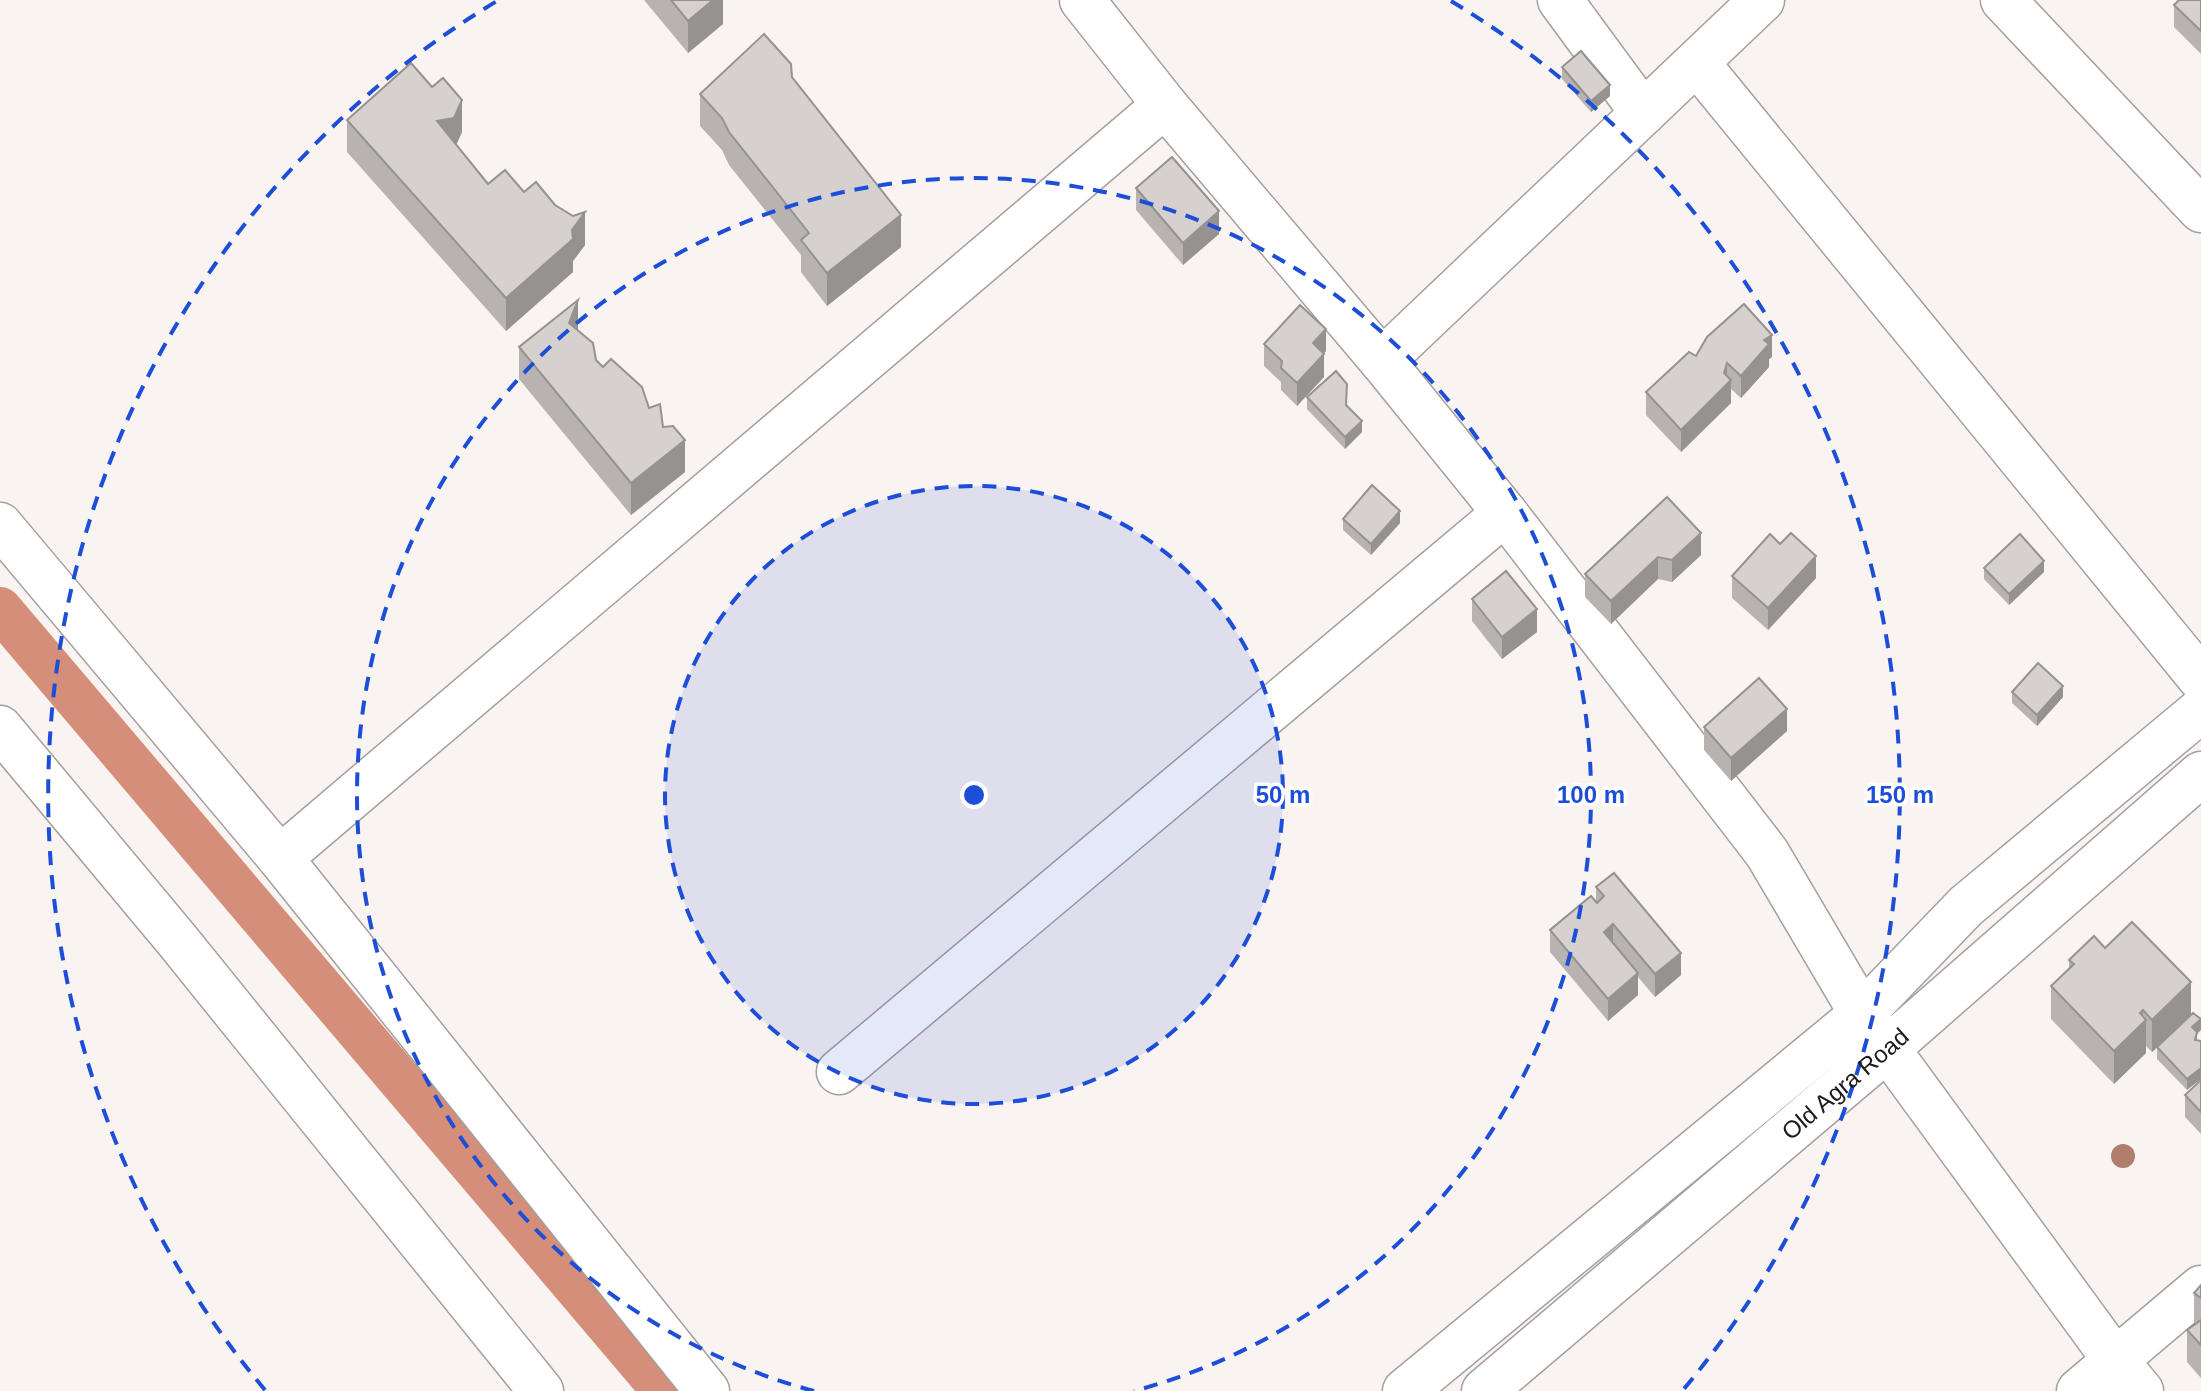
<svg xmlns="http://www.w3.org/2000/svg" width="2201" height="1391" font-family="Helvetica,sans-serif">
<rect width="100%" height="100%" fill="#f9f3f1"/>
<g fill="none" stroke-linecap="round" stroke-linejoin="round">
<polyline stroke="#d58e79" stroke-width="44" points="0,609 664,1391"/>
<g stroke="#a59f9d" stroke-width="47">
<g id="minor">
<polyline points="1082,0 1165,105"/>
<polyline points="1560,0 1643,113"/>
<polyline points="2003,0 2201,210"/>
<polyline points="1697,63 2201,679"/>
<polyline points="1382,361 1762,0"/>
<polyline points="0,525 280,858 707,1391"/>
<polyline points="0,728 177,940 541,1391"/>
<polyline points="280,858 1165,105 1382,361 1505,513 1767,853 1862,1014 2115,1360 2141,1391"/>
<polyline points="839,1072 1505,513"/>
<polyline points="2079,1391 2201,1288"/>
</g>
</g>
<g stroke="#a59f9d" stroke-width="47">
<g id="highway">
<polyline points="1405,1391 1862,1014 1966,906 2201,710"/>
<path id="s1" d="M1484,1391L1887,1049L2201,774"/>
</g>
</g>
<use href="#minor" stroke="#fff" stroke-width="44"/>
<use href="#highway" stroke="#fff" stroke-width="44"/>
</g>
<circle fill="#af7e6c" cx="2123" cy="1156" r="12"/>
<g fill="#b8b3b1">
<polygon points="644,0 723,0 723,24 688,53"/>
<polygon points="2201,0 2201,54 2174,27 2174,5"/>
<polygon points="1562,67 1610,96 1591,112 1562,79"/>
<polygon points="792,77 901,247 827,306 801,272 801,255 729,165 722,150 700,126 700,94"/>
<polygon points="347,120 462,132 456,145 488,184 524,192 585,245 573,261 573,272 506,331 347,152"/>
<polygon points="1136,188 1219,234 1183,265 1136,210"/>
<polygon points="578,330 596,360 649,408 663,427 685,472 631,515 519,379 519,347"/>
<polygon points="1264,344 1326,351 1324,354 1324,377 1297,406 1281,390 1281,382 1264,366"/>
<polygon points="1696,356 1772,357 1769,359 1769,367 1741,398 1731,389 1731,403 1681,452 1646,415 1646,392"/>
<polygon points="1307,397 1347,405 1362,432 1345,449 1307,409"/>
<polygon points="1667,497 1701,555 1672,582 1658,579 1611,624 1585,597 1585,574"/>
<polygon points="1343,519 1400,523 1371,555 1343,530"/>
<polygon points="1984,568 2044,572 2009,605 1984,579"/>
<polygon points="1732,576 1816,578 1768,630 1732,598"/>
<polygon points="1472,599 1537,632 1502,659 1472,621"/>
<polygon points="2012,692 2063,697 2037,726 2012,703"/>
<polygon points="1704,727 1787,731 1731,781 1704,750"/>
<polygon points="1596,887 1681,975 1655,997 1638,977 1638,995 1608,1021 1550,952 1550,930 1596,902"/>
<polygon points="2105,948 2191,1015 2197,1034 2187,1090 2157,1059 2157,1048 2152,1052 2146,1046 2146,1053 2114,1084 2051,1019 2051,986 2069,969 2069,960"/>
<polygon points="2201,1080 2201,1134 2185,1117 2185,1095"/>
<polygon points="2201,1285 2201,1378 2187,1362 2187,1330 2194,1325 2194,1293"/>
</g>
<g fill="#969290">
<polygon points="713,0 723,0 723,24 688,53 688,21"/>
<polygon points="1610,85 1610,96 1591,112 1591,101"/>
<polygon points="462,100 462,132 454,150 437,121"/>
<polygon points="1219,211 1219,234 1183,265 1183,243"/>
<polygon points="585,212 585,245 573,261 573,272 506,331 506,298 572,230"/>
<polygon points="901,215 901,247 827,306 827,273"/>
<polygon points="578,300 578,332 569,323"/>
<polygon points="1326,329 1326,351 1313,365 1313,343"/>
<polygon points="1772,335 1772,357 1769,359 1769,367 1741,398 1741,376 1764,340"/>
<polygon points="1324,354 1324,377 1297,406 1297,383"/>
<polygon points="1727,363 1727,384 1731,380 1731,403 1681,452 1681,430 1724,373"/>
<polygon points="1362,421 1362,432 1345,449 1345,437"/>
<polygon points="685,440 685,472 631,515 631,483"/>
<polygon points="1400,511 1400,523 1371,555 1371,544"/>
<polygon points="1701,533 1701,555 1672,582 1672,560"/>
<polygon points="1816,556 1816,578 1768,630 1768,608"/>
<polygon points="1658,557 1658,579 1611,624 1611,601"/>
<polygon points="2044,561 2044,572 2009,605 2009,594"/>
<polygon points="1537,609 1537,632 1502,659 1502,637"/>
<polygon points="2063,686 2063,697 2037,726 2037,715"/>
<polygon points="1787,709 1787,731 1731,781 1731,758"/>
<polygon points="1613,924 1613,947 1604,932"/>
<polygon points="1681,953 1681,975 1655,997 1655,974"/>
<polygon points="1638,973 1638,995 1608,1021 1608,999"/>
<polygon points="2191,982 2191,1015 2152,1052 2152,1020"/>
<polygon points="2143,1010 2143,1023 2146,1020 2146,1053 2114,1084 2114,1051 2140,1013"/>
<polygon points="2201,1019 2201,1030 2197,1034 2197,1043 2195,1051 2192,1027"/>
<polygon points="2201,1068 2201,1079 2187,1090 2187,1079"/>
</g>
<g fill="#d6d0ce" stroke="#969290" stroke-width="2">
<polygon points="671,0 713,0 688,21"/>
<polygon points="2179,0 2201,0 2201,31 2174,5"/>
<polygon points="764,34 791,64 792,77 901,215 827,273 801,240 809,233 729,132 722,118 700,94"/>
<polygon points="1581,51 1610,85 1591,101 1562,67"/>
<polygon points="411,63 432,87 443,78 462,100 454,118 437,121 488,184 505,170 524,192 536,182 555,205 573,216 585,212 572,230 573,239 506,298 347,120"/>
<polygon points="1172,157 1219,211 1183,243 1136,188"/>
<polygon points="578,300 569,323 593,343 596,360 603,367 611,359 642,387 649,408 660,404 663,427 673,426 685,440 631,483 519,347"/>
<polygon points="1744,304 1772,335 1764,340 1769,344 1741,376 1727,363 1724,373 1731,380 1681,430 1646,392 1689,352 1696,356 1707,337"/>
<polygon points="1300,305 1326,329 1313,343 1324,354 1297,383 1281,368 1282,361 1264,344"/>
<polygon points="1336,371 1347,384 1346,405 1362,421 1345,437 1307,397"/>
<polygon points="1372,485 1400,511 1371,544 1343,519"/>
<polygon points="1667,497 1701,533 1672,560 1658,557 1611,601 1585,574"/>
<polygon points="1791,533 1816,556 1768,608 1732,576 1770,534 1780,544"/>
<polygon points="2020,534 2044,561 2009,594 1984,568"/>
<polygon points="1506,571 1537,609 1502,637 1472,599"/>
<polygon points="2038,663 2063,686 2037,715 2012,692"/>
<polygon points="1759,678 1787,709 1731,758 1704,727"/>
<polygon points="1614,873 1681,953 1655,974 1613,924 1604,932 1638,973 1608,999 1550,930 1591,896 1597,903 1604,896 1596,887"/>
<polygon points="2132,922 2191,982 2152,1020 2143,1010 2140,1013 2146,1020 2114,1051 2051,986 2074,964 2069,960 2094,936 2105,948"/>
<polygon points="2193,1013 2201,1019 2192,1027 2197,1032 2195,1040 2201,1041 2201,1068 2187,1079 2157,1047"/>
<polygon points="2201,1080 2201,1112 2185,1095"/>
<polygon points="2201,1285 2201,1298 2194,1293"/>
<polygon points="2201,1320 2201,1345 2187,1330"/>
</g>
<circle cx="974" cy="795" r="309" fill="#1d4ed8" fill-opacity=".12"/>
<g fill="none" stroke="#1d4ed8" stroke-width="4" stroke-dasharray="14 10">
<circle cx="974" cy="795" r="309"/>
<path d="M814 1391A617 617 0 1 1 1134 1391"/>
<path d="M265 1390A926 926 0 0 1 497 1M1451 1A926 926 0 0 1 1683 1390"/>
</g>
<g text-anchor="middle" stroke-width="7" stroke-linejoin="round" paint-order="stroke">
<g font-size="24" fill="#1d1b1a" stroke="#fff">
<text dy="8" stroke="none"><textPath href="#s1" startOffset="474">Old Agra Road</textPath></text>
</g>
</g>
<circle cx="974" cy="795" r="12" fill="#1d4ed8" stroke="#fff" stroke-width="4"/>
<g font-size="24" text-anchor="middle" font-weight="bold" fill="#1d4ed8" stroke="#fff" stroke-width="7" stroke-linejoin="round" paint-order="stroke">
<text x="1283" y="803">50 m</text>
<text x="1591" y="803">100 m</text>
<text x="1900" y="803">150 m</text>
</g>
</svg>
